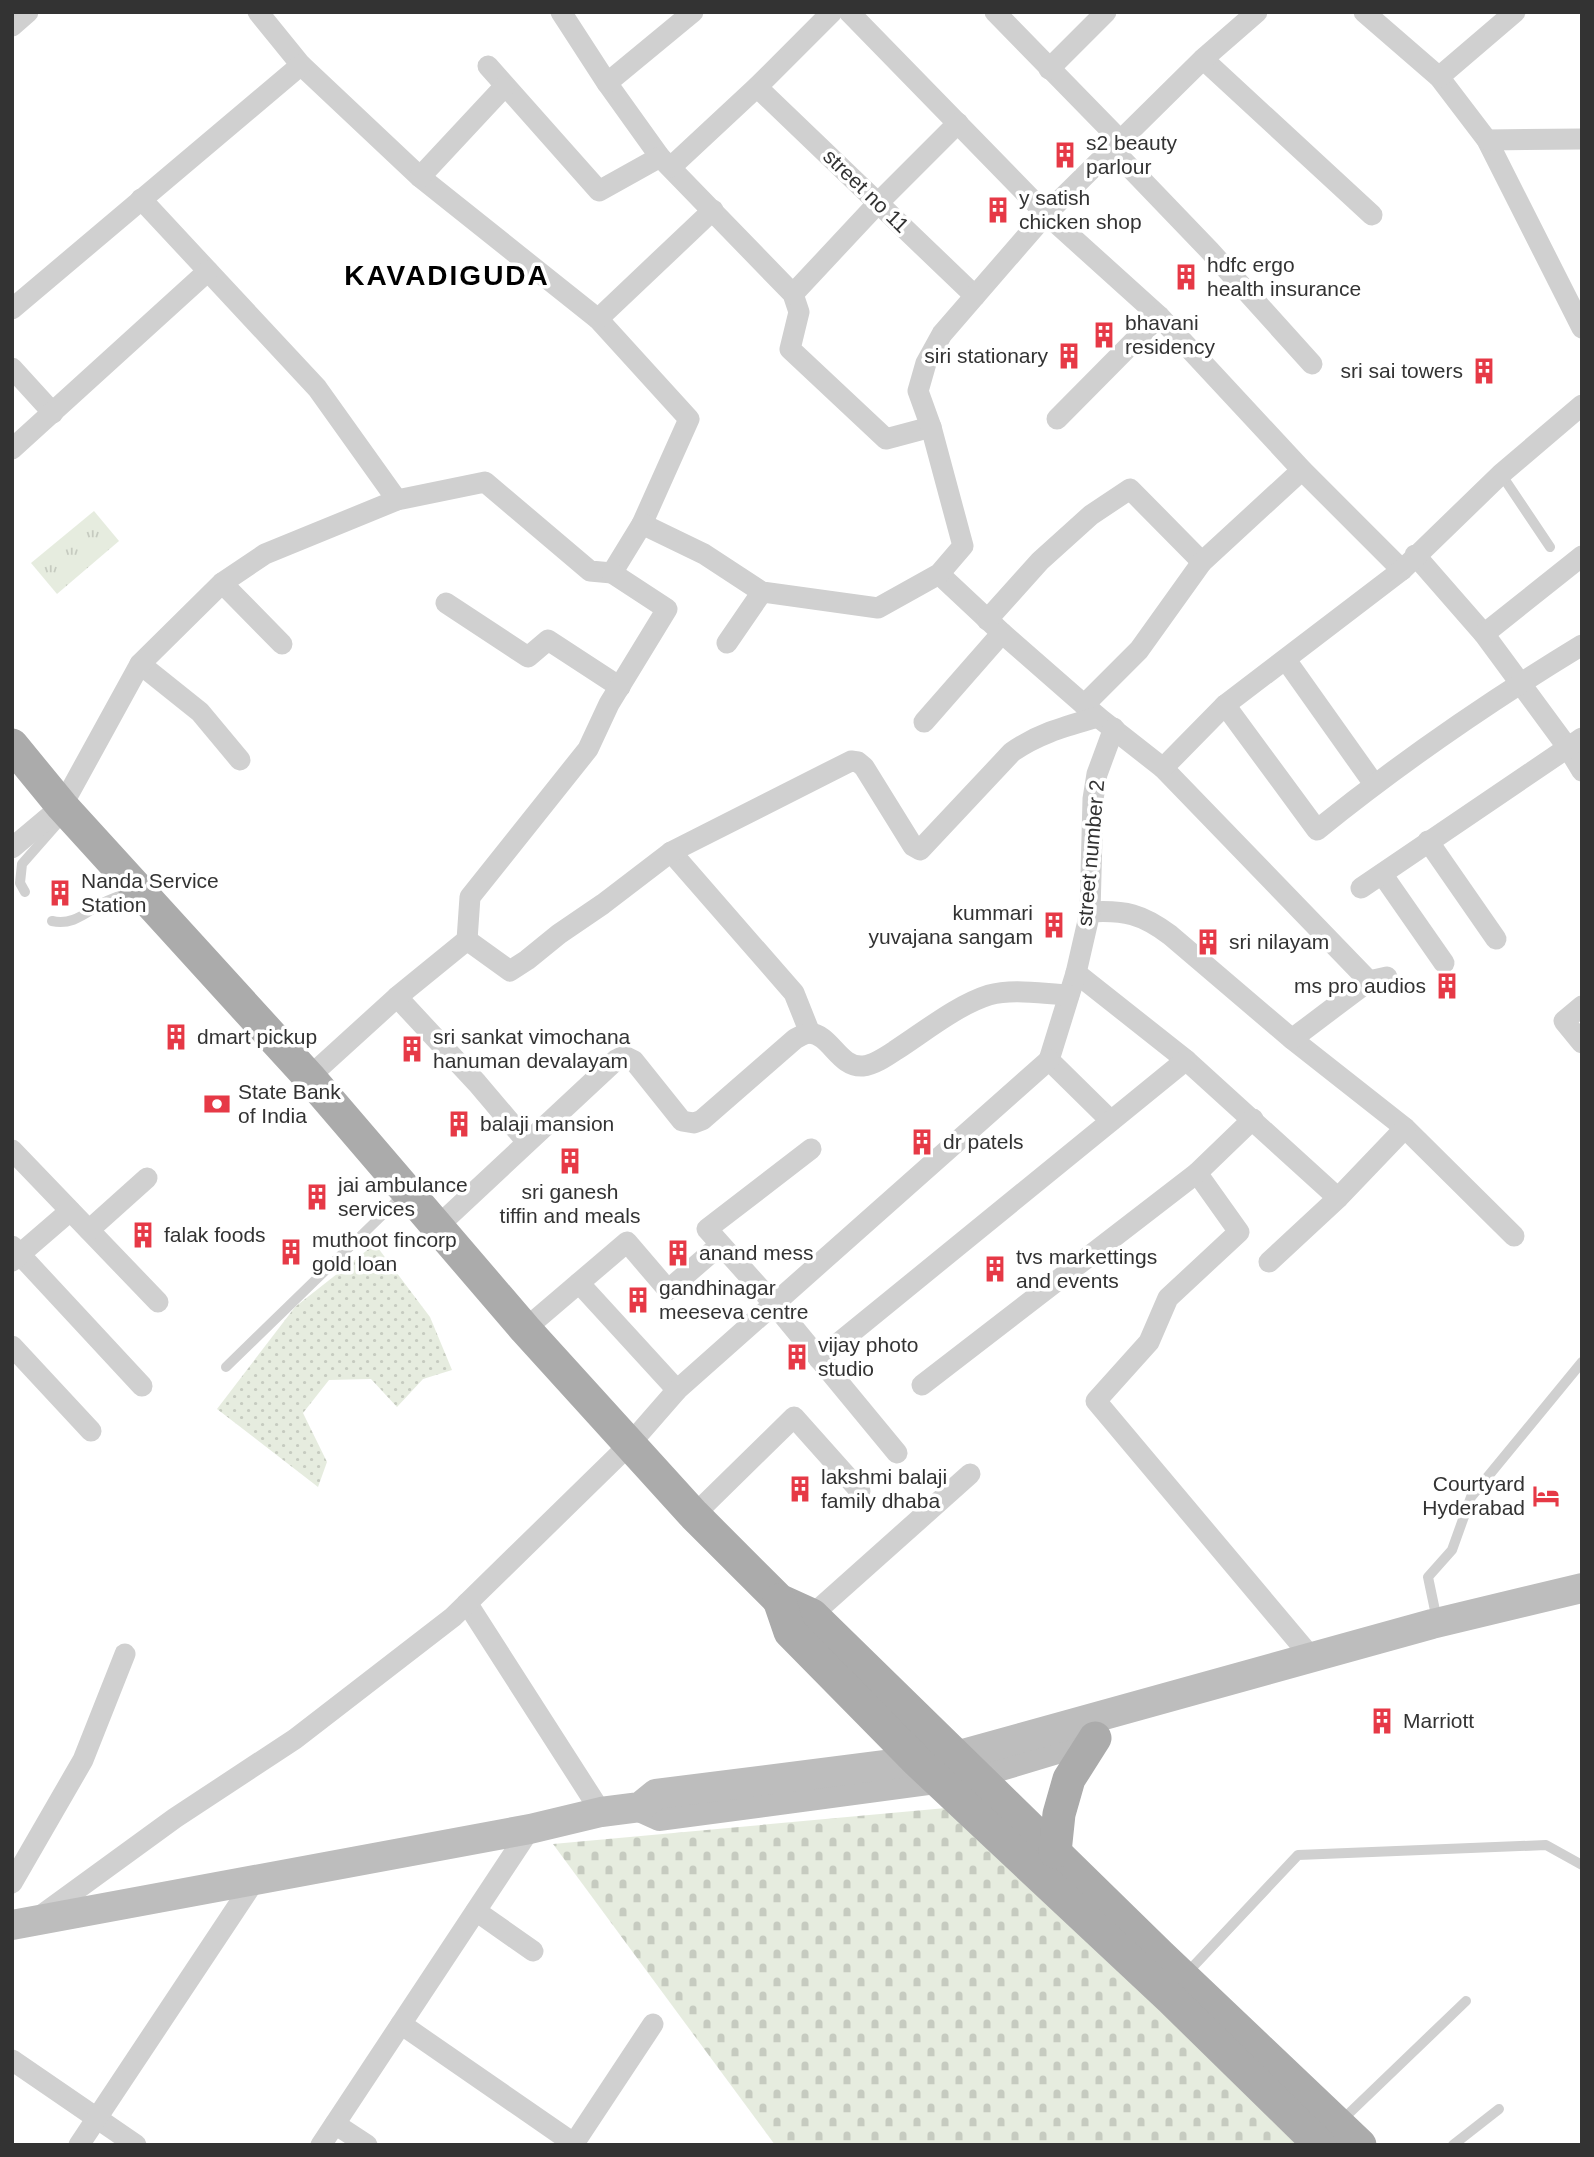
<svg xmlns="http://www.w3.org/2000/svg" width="1594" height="2157" font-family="Helvetica,sans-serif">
<defs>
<pattern id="grass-dots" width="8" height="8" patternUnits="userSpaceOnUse" patternTransform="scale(1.75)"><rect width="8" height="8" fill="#e6ecdf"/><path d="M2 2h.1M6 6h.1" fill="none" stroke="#c6cbc0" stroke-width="1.8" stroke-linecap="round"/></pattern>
<pattern id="cemetery-stones" width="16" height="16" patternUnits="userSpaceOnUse" patternTransform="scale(1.75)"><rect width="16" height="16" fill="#e6ecdf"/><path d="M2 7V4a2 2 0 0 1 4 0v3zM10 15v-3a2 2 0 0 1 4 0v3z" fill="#c6cbc0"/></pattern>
<pattern id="park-tufts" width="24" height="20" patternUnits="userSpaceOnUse" patternTransform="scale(1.75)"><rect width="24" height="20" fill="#e6ecdf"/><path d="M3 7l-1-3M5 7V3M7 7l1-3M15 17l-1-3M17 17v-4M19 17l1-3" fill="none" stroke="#c6cbc0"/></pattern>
</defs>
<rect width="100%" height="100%" fill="#fff"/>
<polygon fill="url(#grass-dots)" points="375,1244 430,1317 452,1370 423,1379 397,1407 371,1379 329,1380 303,1413 327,1462 318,1487 217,1409 295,1307"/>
<polygon fill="url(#cemetery-stones)" points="957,1807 1297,2145 775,2145 553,1844"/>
<polygon fill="url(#park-tufts)" points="94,511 119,541 57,594 31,563"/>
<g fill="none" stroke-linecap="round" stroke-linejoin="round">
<g stroke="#d0d0d0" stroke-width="10">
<polyline points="1501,474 1550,547"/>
<polyline points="25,892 20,883 22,864 65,815"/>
<path d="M52,921C74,926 87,911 105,902C113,898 123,895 131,891"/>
<polyline points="226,1367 405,1193"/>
<polyline points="1437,1620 1428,1577 1452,1550 1471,1497 1582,1362"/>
<polyline points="1186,1974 1298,1855 1546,1845 1582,1865"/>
<polyline points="1340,2122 1466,2001"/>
<polyline points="1453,2145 1499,2109"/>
</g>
<g stroke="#d0d0d0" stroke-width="21">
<polyline points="258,12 301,65 420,177 598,319 689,419 642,524"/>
<polyline points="561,12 607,83 660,157 793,294 799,312 790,349 886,439 931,427"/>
<polyline points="849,12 1046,214 1159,316 1302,470 1402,570"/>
<polyline points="995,12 1121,141"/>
<polyline points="1364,12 1439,77 1487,140 1582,328"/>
<polyline points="12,26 28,12"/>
<polyline points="1203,59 1372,215"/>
<polyline points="488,66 599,191 660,157"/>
<polyline points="1049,69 1106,12"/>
<polyline points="1439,77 1515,12"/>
<polyline points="607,83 693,12"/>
<polyline points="757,87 975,296"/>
<polyline points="1487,140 1582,139"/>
<polyline points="1112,149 1210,251 1312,364"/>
<polyline points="671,167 757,87 832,12"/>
<polyline points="420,177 504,87"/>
<polyline points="141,199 317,388 397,500"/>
<polyline points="793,294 879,202 958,123"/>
<polyline points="12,309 301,65"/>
<polyline points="598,319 713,210"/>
<polyline points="12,368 53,413"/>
<polyline points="1057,419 1159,316"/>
<polyline points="12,449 208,271"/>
<polyline points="1415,555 1484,634 1568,748 1582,771"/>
<polyline points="939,574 1002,633 1098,717 1163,768 1369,981"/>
<polyline points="222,583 282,644"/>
<polyline points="446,603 528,657 548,640 620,687"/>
<polyline points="987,620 1040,561 1091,515 1130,489 1202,562"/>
<polyline points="1484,634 1582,556"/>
<polyline points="727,643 762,592"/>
<polyline points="1286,660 1374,784"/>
<polyline points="140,664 200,712 240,760"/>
<polyline points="1084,705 1139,650 1202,562 1302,470"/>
<path d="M1225,705L1317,830C1401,762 1490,701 1582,645"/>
<polyline points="924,722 1002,633"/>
<polyline points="1163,768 1225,705 1402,570 1501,474 1582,405"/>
<polyline points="1428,841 1496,939"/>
<polyline points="12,848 62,806 140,664 222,583 265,554 397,500 485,482 590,571 612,573 642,524 704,554 762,592 878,608 939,574 963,546 931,427 918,391 926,363 942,334 1046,214 1203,59 1257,12"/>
<polyline points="671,852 794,993 810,1033"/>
<polyline points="1382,874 1444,963"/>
<polyline points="1361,888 1582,738"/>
<path d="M1090,912C1125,910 1142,914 1170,935L1292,1039L1405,1128L1514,1236"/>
<polyline points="467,940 470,897 588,749 609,704 667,609 612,573"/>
<polyline points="1076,973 1186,1060 1338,1198"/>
<polyline points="397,997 477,1083 527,1142"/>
<polyline points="1582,1006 1564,1021 1582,1043"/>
<polyline points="1292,1039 1369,981 1387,977"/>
<polyline points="1049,1060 1076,973 1090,912 1093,799 1097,774 1114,728"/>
<polyline points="1049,1060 1111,1121"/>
<path d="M309,1077L397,997L467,940L510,971L527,960L559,934L603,904L671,852L851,761L858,762L864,767L913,846L920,850L1012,752C1039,733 1067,726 1098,717"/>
<polyline points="811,1149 707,1229 774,1304 897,1453"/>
<polyline points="12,1150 158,1302"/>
<polyline points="1197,1173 1239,1232 1168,1298 1149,1342 1096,1401 1312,1658"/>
<path d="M438,1226L616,1060L624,1056L634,1061L682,1121L694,1123L702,1120L795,1039C799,1037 805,1033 810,1033C831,1035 839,1068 863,1066C874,1065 887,1056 896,1050C924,1032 957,1005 989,995C1013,988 1044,994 1069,995"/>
<polyline points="89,1230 147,1178"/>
<polyline points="12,1246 142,1386"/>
<polyline points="12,1261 70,1211"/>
<polyline points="1269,1262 1338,1198 1405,1128"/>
<polyline points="579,1283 677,1390"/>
<polyline points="525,1329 627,1242 668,1290 720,1245"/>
<polyline points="12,1346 91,1431"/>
<polyline points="819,1359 1186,1060"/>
<polyline points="922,1385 1197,1173 1253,1119"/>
<polyline points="694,1515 794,1417 860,1491"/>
<polyline points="467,1603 601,1812"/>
<polyline points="812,1615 970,1474"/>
<polyline points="12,1883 83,1760 125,1654"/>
<polyline points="476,1911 533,1951"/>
<polyline points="39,1917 175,1818 295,1739 453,1617 629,1445 677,1390 1049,1060"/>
<polyline points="401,2024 576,2145"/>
<polyline points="12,2060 136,2145"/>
<polyline points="335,2124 367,2145"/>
<polyline points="79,2145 255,1880"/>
<polyline points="321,2145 530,1829"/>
<polyline points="573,2145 653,2024"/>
</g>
<g stroke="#bdbdbd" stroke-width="30">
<polyline points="640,1807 660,1816 974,1774 1064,1747"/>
<polyline points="12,1925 530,1829 601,1812 640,1807 656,1794 956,1756 1432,1624 1582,1588"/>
</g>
<g stroke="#ababab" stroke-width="33">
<polyline points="12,745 62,806 309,1077 525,1329 694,1515 779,1600 812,1615 1160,1955 1360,2145"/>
<polyline points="779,1600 790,1632 917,1761 1171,1999 1320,2145"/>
<polyline points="1055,1852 1059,1814 1069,1779 1095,1738"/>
</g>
</g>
<defs>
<g id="building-bare" transform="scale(2.1)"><path d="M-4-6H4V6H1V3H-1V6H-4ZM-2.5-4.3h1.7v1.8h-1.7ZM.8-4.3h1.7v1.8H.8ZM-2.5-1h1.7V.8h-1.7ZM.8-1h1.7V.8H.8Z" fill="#e63946" stroke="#fff" stroke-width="2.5" paint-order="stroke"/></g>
<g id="bank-bare" transform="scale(2.1)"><path d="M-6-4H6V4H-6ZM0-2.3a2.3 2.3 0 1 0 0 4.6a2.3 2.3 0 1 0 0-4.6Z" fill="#e63946" stroke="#fff" stroke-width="2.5" paint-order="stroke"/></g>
<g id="hotel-bare" transform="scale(2.1)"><path d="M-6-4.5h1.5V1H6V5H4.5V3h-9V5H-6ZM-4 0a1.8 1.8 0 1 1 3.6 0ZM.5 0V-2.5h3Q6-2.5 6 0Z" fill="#e63946" stroke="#fff" stroke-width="2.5" paint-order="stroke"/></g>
</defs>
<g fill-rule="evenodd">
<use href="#building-bare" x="1065" y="155"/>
<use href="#building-bare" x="998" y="210"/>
<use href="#building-bare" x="1186" y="277"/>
<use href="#building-bare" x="1104" y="335"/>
<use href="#building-bare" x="1069" y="356"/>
<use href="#building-bare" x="1484" y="371"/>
<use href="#building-bare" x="60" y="893"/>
<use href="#building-bare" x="1054" y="925"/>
<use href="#building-bare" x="1208" y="942"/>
<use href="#building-bare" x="1447" y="986"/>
<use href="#building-bare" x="176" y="1037"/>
<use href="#building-bare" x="412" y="1049"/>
<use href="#bank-bare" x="217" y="1104"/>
<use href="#building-bare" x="459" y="1124"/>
<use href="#building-bare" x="922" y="1142"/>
<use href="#building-bare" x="570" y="1161"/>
<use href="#building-bare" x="317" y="1197"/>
<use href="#building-bare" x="143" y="1235"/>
<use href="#building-bare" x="291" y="1252"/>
<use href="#building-bare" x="678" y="1253"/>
<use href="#building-bare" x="995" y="1269"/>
<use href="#building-bare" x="638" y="1300"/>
<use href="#building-bare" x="797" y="1357"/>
<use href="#building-bare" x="800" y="1489"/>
<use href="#hotel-bare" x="1546" y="1496"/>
<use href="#building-bare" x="1382" y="1721"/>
</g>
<g text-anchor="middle" stroke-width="7" stroke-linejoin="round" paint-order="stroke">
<g font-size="21" fill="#333" stroke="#fff" text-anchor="start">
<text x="1086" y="150">s2 beauty<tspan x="1086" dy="24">parlour</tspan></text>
<text x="1019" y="205">y satish<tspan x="1019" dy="24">chicken shop</tspan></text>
<text x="1207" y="272">hdfc ergo<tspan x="1207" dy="24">health insurance</tspan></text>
<text x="1125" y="330">bhavani<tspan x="1125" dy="24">residency</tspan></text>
<text x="1048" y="363" text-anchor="end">siri stationary</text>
<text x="1463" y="378" text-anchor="end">sri sai towers</text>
<text x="81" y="888">Nanda Service<tspan x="81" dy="24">Station</tspan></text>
<text x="1033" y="920" text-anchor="end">kummari<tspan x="1033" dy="24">yuvajana sangam</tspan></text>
<text x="1229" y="949">sri nilayam</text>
<text x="1426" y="993" text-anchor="end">ms pro audios</text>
<text x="197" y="1044">dmart pickup</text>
<text x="433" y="1044">sri sankat vimochana<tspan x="433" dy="24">hanuman devalayam</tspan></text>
<text x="238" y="1099">State Bank<tspan x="238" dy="24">of India</tspan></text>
<text x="480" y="1131">balaji mansion</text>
<text x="943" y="1149">dr patels</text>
<text x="338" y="1192">jai ambulance<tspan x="338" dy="24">services</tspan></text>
<text x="570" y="1199" text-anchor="middle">sri ganesh<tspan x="570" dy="24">tiffin and meals</tspan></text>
<text x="164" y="1242">falak foods</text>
<text x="312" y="1247">muthoot fincorp<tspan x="312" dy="24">gold loan</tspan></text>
<text x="699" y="1260">anand mess</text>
<text x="1016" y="1264">tvs markettings<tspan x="1016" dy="24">and events</tspan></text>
<text x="659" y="1295">gandhinagar<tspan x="659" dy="24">meeseva centre</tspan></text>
<text x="818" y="1352">vijay photo<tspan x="818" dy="24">studio</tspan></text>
<text x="821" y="1484">lakshmi balaji<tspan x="821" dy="24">family dhaba</tspan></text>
<text x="1525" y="1491" text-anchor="end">Courtyard<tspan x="1525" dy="24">Hyderabad</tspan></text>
<text x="1403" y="1728">Marriott</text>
</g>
<g font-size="21" fill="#333" stroke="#fff">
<text transform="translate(866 191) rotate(44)" y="7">street no 11</text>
<text transform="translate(1091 853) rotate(-85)" y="7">street number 2</text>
</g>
<g font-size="28" font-weight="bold" letter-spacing="2" fill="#000" stroke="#fff">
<text x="447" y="285">KAVADIGUDA</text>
</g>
</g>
<rect width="1594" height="2157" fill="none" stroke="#333333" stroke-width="28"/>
</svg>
